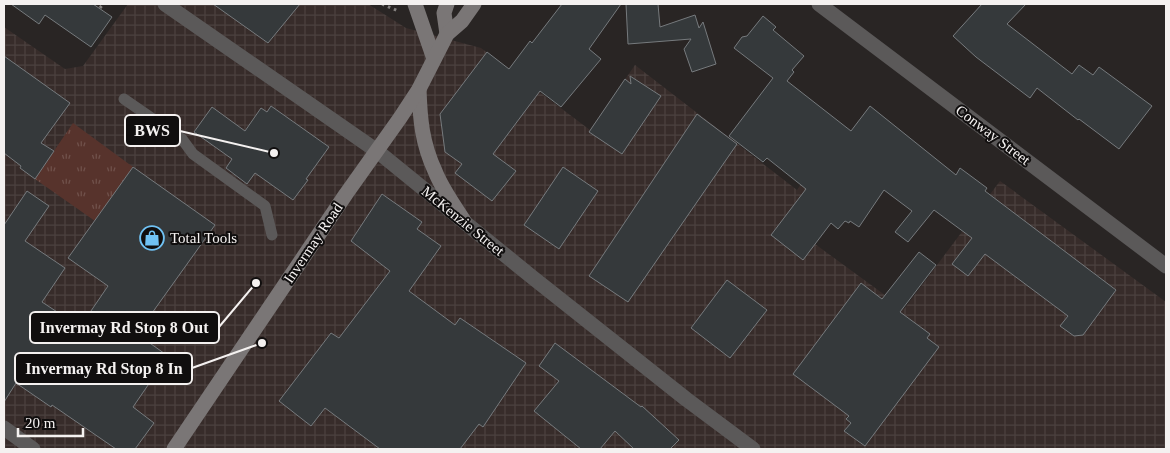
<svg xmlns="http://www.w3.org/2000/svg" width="1170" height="453" font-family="'Times New Roman',serif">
<defs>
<pattern id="industrial-grid" width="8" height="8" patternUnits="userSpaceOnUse" patternTransform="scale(1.25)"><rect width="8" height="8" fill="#372c2a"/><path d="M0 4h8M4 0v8" fill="none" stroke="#4b413f"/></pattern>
<pattern id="grass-tufts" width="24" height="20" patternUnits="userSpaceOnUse" patternTransform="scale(1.25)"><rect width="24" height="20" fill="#57332c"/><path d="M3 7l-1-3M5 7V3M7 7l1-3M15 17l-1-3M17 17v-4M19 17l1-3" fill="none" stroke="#70514b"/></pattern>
</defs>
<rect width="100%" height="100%" fill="#292524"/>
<polygon fill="url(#industrial-grid)" points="128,4 368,4 406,28 481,48 590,130 635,65 797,190 801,184 806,189 838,213 815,244 904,309 1000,181 1166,302 1166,449 4,449 4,27 65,69 83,66"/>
<polygon fill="url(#grass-tufts)" points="73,123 133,167 95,221 35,179"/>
<g fill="#35393b" stroke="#767a7d">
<polygon points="11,4 93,4 112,17 91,47 45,15 39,24"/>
<polygon points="213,4 300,4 268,43"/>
<polygon points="562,4 621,4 589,49 601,59 561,107 540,91 493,154 516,171 492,201 455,173 462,164 445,152 440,114 487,52 509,69 530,41 532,43"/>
<polygon points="626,4 658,4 660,27 695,15 699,28 703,22 716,64 692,72 684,49 691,39 628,44"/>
<polygon points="982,4 1026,4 1007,24 1072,74 1079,65 1093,75 1099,67 1152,106 1119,149 1079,119 1078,120 1037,88 1030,98 976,57 953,36"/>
<polygon points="763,16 776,27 773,30 804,56 792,70 794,72 787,81 851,131 870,106 956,175 960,168 987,188 985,191 1116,290 1083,335 1074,336 1060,326 1068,316 985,254 968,276 952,264 972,238 934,210 908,242 895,232 912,211 884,190 859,227 850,221 849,223 845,221 838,229 831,223 803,260 771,235 806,189 767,158 763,162 729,136 773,78 734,48 742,37 747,36"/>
<polygon points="4,56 70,103 41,143 54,151 35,179 20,168 21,166 4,153"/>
<polygon points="630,76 661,96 622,154 589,132 625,79 631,84"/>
<polygon points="271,106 329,147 306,179 308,180 293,200 255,173 247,184 226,168 232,159 194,132 212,107 245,131 261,108 267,112"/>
<polygon points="697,114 737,144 628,302 589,276"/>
<polygon points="133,167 215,225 137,334 168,356 133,407 154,423 135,449 116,449 52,405 51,407 16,383 4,402 4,225 27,191 49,206 25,241 65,268 42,302 80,327 108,286 68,258"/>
<polygon points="563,167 598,191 559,249 524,225"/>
<polygon points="382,194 422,222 417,229 441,246 409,291 455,325 460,318 526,363 483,427 479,424 460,449 380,449 325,408 311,426 279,401 331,333 339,338 390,271 351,241"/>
<polygon points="919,252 936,265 900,312 930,334 927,338 939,347 865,446 844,431 851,423 846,419 849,416 793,374 861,283 882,299"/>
<polygon points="727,280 767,310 730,358 691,328"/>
<polygon points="555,343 641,407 642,406 679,440 670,449 634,449 615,431 600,449 581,449 534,411 559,381 539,366"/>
</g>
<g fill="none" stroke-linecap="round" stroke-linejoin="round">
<g stroke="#84807f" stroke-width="3" stroke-dasharray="2.5 4" stroke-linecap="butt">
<polyline points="382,4 398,11"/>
<polyline points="100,8 103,4"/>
</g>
<polyline stroke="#5b5959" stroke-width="11" points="124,99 182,139 193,154 265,206 272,235"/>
<g stroke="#5b5959" stroke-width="15">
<polyline points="165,4 377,151 532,277 686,399 753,449"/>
<polyline points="819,4 1166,266"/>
<polyline points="4,428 33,449"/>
</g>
<g stroke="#7a7676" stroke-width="15">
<polyline points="415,4 434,59"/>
<polyline points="447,4 444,13 447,34"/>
<path d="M419,89C420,119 422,143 435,171C442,189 454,205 464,221"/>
<polyline points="174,449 346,194 400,118 419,89 447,34 462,21 474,4"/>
</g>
</g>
<defs>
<g id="shop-ring" transform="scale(1.25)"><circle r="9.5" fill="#100e0e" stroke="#70c2f4" stroke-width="1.5"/><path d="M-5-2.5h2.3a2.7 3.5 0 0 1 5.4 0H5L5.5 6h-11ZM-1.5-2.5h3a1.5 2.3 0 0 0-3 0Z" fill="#70c2f4"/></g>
</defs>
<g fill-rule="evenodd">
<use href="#shop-ring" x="152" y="238"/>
</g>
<g text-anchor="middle" stroke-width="4" stroke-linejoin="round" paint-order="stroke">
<g font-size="15" fill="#f4f1f0" stroke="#100e0e">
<text transform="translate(993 135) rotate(37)" y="5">Conway Street</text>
<text transform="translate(463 221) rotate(39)" y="5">McKenzie Street</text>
<text transform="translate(313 243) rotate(-56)" y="5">Invermay Road</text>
</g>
<g font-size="15" fill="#f4f1f0" stroke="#100e0e" text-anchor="start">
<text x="170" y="243">Total Tools</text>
</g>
</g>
<path fill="none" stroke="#f4f1f0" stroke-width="2" d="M274 153L180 131M256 283L219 327M262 343L192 368"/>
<g fill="#f4f1f0" stroke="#100e0e" stroke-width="2">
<circle cx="274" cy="153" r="5"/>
<circle cx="256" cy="283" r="5"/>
<circle cx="262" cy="343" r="5"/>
</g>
<g fill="#100e0e" stroke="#f4f1f0" stroke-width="2">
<rect x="125" y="115" width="55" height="31" rx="5"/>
<rect x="30" y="312" width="189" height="31" rx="5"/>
<rect x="15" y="353" width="177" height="31" rx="5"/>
</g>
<g font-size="16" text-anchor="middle" font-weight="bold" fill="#f4f1f0">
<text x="152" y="136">BWS</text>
<text x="124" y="333">Invermay Rd Stop 8 Out</text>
<text x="104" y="374">Invermay Rd Stop 8 In</text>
</g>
<rect width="1170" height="453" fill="none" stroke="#f4f1f0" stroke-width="10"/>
<path d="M18 428v8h65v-8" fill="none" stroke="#f4f1f0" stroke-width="2.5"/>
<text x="25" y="428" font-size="15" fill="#f4f1f0" stroke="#100e0e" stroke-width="4" paint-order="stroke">20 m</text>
</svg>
